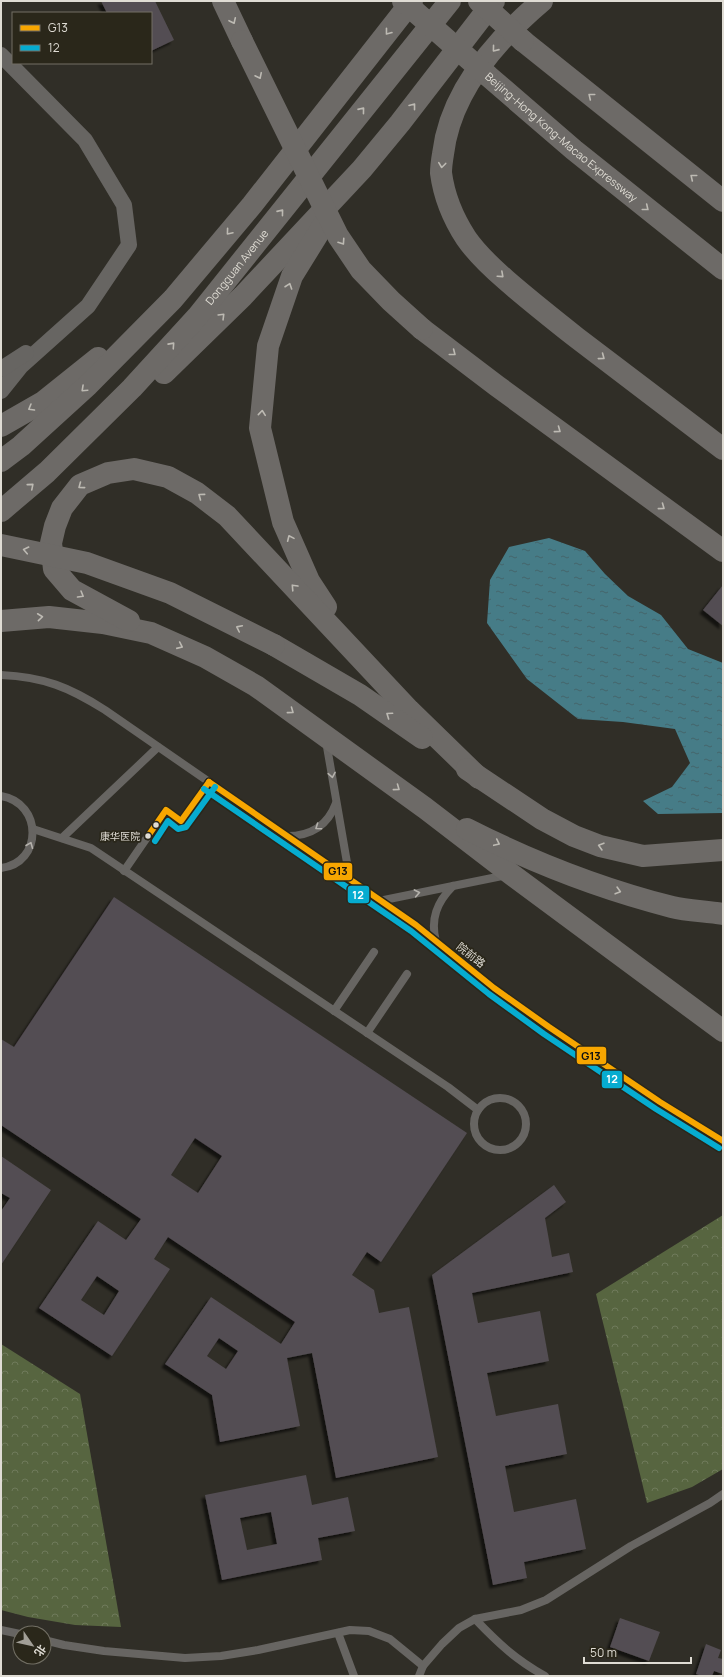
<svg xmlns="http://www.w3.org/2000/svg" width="724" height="1677" font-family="Manrope,'Noto Sans SC',sans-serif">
<defs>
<pattern id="forest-crowns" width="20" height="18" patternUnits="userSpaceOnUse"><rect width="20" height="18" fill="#576540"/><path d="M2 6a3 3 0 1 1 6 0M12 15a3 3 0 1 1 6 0" fill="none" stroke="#6f7a5b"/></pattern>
<pattern id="water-ripples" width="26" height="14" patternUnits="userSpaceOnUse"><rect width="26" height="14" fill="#467c87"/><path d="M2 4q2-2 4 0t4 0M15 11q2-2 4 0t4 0" fill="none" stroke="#45656b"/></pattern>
<filter id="shadow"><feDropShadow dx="-3.5" dy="3.5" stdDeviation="1" flood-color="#0009"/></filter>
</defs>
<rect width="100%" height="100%" fill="#302e27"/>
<g fill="url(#forest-crowns)">
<polygon points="723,1215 723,1469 692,1487 647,1503 596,1294"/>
<polygon points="1,1344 80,1394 121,1627 75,1625 28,1617 1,1610"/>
</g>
<polygon fill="url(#water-ripples)" points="549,538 585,551 605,574 628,596 661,615 688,649 723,663 723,813 658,814 643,801 672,787 690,763 675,729 623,722 578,719 527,679 487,623 490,580 509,547"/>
<g fill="#534d52" fill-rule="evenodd" filter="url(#shadow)">
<polygon points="101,1 155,1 174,40 151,51 151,13 107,13"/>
<polygon points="723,585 723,626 703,610"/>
<path d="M114,897L467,1133L381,1262L367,1252L352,1275L374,1290L379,1313L409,1307L438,1457L336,1478L312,1353L287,1358L300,1426L220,1442L212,1395L165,1364L211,1297L281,1344L295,1322L168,1237L154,1259L170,1269L112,1356L39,1308L98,1221L126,1240L141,1219L1,1125V1039L14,1047ZM195,1138L222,1156L198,1193L171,1175ZM97,1276L119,1291L104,1315L81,1300ZM219,1338L238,1351L226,1369L207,1356Z"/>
<polygon points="1,1156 51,1190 1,1265 1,1211 10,1198 1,1193"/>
<polygon points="554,1185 566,1202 545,1218 552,1257 569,1253 573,1272 472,1293 478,1323 540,1311 549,1361 487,1373 496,1416 558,1404 567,1454 505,1466 514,1512 576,1499 586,1549 524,1562 527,1578 493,1585 432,1275"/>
<path d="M306,1475L312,1505L348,1497L355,1531L318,1538L322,1560L222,1580L205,1495ZM271,1512L277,1544L247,1550L240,1518Z"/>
<polygon points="620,1618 660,1632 649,1661 610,1647"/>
<polygon points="706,1644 721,1650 718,1658 723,1659 723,1674 714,1671 712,1676 702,1676 696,1674"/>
</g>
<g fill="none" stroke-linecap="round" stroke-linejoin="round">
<g stroke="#676562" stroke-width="8">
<path d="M1,675C44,677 69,687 105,710L416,925L494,988L549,1027L660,1102L723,1141"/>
<polyline points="326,741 350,880"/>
<path d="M1,796C43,803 43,863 1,868"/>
<polyline points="33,829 91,848 448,1087 478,1110"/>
<path d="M287,836C311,836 328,825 336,803"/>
<polyline points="62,838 158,747"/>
<polyline points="124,871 166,810 181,821 209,782"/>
<polyline points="379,901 507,875"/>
<path d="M436,942C430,919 437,902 453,886"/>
<polyline points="334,1011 374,952"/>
<polyline points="367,1033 407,974"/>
<circle cx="500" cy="1124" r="26"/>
<path d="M475,1619C499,1644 515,1659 545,1676"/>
<polyline points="1,1630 20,1634"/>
<polyline points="338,1633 354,1676"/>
<polyline points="44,1640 64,1645 104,1651 185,1658 221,1656 258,1650 350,1630 369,1631 390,1639 423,1666"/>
<polyline points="419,1676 423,1666 442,1644 459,1628 475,1619 521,1610 546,1600 631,1546 710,1503 723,1494"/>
</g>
<g stroke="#676562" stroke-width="16">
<polyline points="1,55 85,140 124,205 129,245 88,306 21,366 1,391"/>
<polyline points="1,369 26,353"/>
</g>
<g stroke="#6d6a67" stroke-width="22">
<polyline points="223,1 242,41"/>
<path d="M542,1C496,40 450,93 443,154C442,160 441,167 441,173C444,196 453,218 466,238C477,254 491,267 506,280C529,300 553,319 577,338C626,375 674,412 723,449"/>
<polyline points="523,41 723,201"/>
<path id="s1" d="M487,75L574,150L723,269"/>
<polyline points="422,329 497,386 723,551"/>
<polyline points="164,373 243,296 362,169 400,123 494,1"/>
<polyline points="1,426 43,402 98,358"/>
<polyline points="1,461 21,446 88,385 173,299 252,205 412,1"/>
<path id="s2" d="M1,511L47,472L132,388L197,317L450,1"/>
<polyline points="326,607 309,581 283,522 260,428 268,346 292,276 326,221"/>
<polyline points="1,621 49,617 103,623 151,633 205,657 256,686 425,808 511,874 723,1031"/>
<polyline points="129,621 72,590 54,569 51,543 55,526 62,508 80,485 108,473 134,469 168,477 197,493 227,516 409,710 479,778"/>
<polyline points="274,645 360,695 422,738"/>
<polyline points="467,769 542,819 574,836 600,846 643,856 723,850"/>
<path d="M467,829C532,862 601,889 672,907C688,911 706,911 723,914"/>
</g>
<g stroke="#6d6a67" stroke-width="22">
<polyline points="403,1 487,75"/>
<polyline points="479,1 523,41"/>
<polyline points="242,41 338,236 361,270 391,301 422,329"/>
<polyline points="1,545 87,563 170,593 274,645"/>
</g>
<g stroke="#2a271a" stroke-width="9">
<g id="bus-1">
<polyline points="209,782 416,925 494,988 549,1027 660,1102 723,1141"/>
<polyline points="148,836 166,810 181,821 209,782"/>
</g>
</g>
<g stroke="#2a271a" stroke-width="9">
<g id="bus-2">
<polyline points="204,789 411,931 489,994 544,1034 656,1109 719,1148"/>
<polyline points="155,841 168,821 178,829 186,827 215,787"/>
</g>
</g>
<use href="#bus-1" stroke="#f7a600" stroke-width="6"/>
<use href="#bus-2" stroke="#06acd0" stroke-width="6"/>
</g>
<defs><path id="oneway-chevron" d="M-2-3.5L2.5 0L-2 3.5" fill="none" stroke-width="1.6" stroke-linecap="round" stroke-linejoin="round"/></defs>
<g stroke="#bdbab3">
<use href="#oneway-chevron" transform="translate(233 21) rotate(65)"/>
<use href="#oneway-chevron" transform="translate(388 32) rotate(128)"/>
<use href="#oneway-chevron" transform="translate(495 49) rotate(129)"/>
<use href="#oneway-chevron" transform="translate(259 76) rotate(64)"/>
<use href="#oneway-chevron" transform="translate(591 96) rotate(-141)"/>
<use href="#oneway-chevron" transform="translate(413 106) rotate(-52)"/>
<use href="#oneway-chevron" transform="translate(362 110) rotate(-51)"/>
<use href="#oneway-chevron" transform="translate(442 165) rotate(97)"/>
<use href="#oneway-chevron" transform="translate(693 177) rotate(-141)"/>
<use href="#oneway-chevron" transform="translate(646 208) rotate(39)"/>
<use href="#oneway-chevron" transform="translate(281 212) rotate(-51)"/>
<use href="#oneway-chevron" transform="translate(229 232) rotate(130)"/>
<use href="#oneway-chevron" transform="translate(342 242) rotate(56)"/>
<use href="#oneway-chevron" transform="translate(501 275) rotate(42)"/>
<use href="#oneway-chevron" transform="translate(289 286) rotate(-71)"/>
<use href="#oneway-chevron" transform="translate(222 316) rotate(-45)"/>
<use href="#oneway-chevron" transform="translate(172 345) rotate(-48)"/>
<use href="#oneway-chevron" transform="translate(453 353) rotate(38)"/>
<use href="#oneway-chevron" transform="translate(602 357) rotate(37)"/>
<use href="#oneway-chevron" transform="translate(84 389) rotate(137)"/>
<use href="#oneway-chevron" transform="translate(31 408) rotate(150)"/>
<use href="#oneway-chevron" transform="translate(262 413) rotate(-84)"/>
<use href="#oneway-chevron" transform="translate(558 430) rotate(36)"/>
<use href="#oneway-chevron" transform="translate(31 486) rotate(-41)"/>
<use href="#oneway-chevron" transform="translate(81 486) rotate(143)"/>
<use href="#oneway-chevron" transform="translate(201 496) rotate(-143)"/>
<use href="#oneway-chevron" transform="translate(662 507) rotate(36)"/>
<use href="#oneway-chevron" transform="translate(290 538) rotate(-114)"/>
<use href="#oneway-chevron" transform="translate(26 550) rotate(-168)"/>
<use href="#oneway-chevron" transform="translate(294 587) rotate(-133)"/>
<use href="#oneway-chevron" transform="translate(81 595) rotate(30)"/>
<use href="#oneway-chevron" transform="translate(40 617) rotate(-6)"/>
<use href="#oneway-chevron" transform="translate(239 628) rotate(-154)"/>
<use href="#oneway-chevron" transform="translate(180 646) rotate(24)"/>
<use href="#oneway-chevron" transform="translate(291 711) rotate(36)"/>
<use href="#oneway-chevron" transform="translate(389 715) rotate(-145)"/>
<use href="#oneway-chevron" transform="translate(397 788) rotate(36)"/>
<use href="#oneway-chevron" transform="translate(497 843) rotate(25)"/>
<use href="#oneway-chevron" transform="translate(601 846) rotate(-164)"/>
<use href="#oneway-chevron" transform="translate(618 891) rotate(16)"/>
</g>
<g stroke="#b5b2ac">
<use href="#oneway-chevron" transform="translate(332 775) rotate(80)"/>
<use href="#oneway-chevron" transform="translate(318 827) rotate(145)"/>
<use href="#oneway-chevron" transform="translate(30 845) rotate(-68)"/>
<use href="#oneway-chevron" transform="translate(417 893) rotate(-11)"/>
</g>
<g fill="#dfdcd4" stroke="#2a271a" stroke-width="1.5">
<circle cx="156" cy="825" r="3.5"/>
<circle cx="148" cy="836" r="3.5"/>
</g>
<g text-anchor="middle" stroke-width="3.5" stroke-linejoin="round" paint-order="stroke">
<g font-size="10" fill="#dfdcd4" stroke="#2a271a" text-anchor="end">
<text x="140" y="840">康华医院</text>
</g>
<g font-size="11" fill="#dfdcd4" stroke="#2a271a">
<text dy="4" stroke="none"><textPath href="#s1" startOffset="97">Beijing-Hong Kong-Macao Expressway</textPath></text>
<text dy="4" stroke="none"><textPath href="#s2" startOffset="340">Dongguan Avenue</textPath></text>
<text transform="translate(471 955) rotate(38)" y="4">院前路</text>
</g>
</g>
<g stroke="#2a271a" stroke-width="1.5">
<rect x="323" y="862" width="30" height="19" rx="4" fill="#f7a600"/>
<rect x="347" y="885" width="23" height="19" rx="4" fill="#06acd0"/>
<rect x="576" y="1046" width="31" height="19" rx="4" fill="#f7a600"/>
<rect x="601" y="1070" width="22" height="19" rx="4" fill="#06acd0"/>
</g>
<g font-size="11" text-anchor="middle" font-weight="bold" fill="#fff">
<text x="358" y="899">12</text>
<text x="612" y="1083">12</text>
</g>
<g font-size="11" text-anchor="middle" font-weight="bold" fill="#111">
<text x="338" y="875">G13</text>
<text x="591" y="1060">G13</text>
</g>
<rect width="724" height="1677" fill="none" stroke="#dfdcd4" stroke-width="4"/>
<rect x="12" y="12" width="140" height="52" fill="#2a271a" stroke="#726f64"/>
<rect x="20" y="25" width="20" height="6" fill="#f7a600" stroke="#726f64"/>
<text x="48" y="32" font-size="12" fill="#dfdcd4">G13</text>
<rect x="20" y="45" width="20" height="6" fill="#06acd0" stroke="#726f64"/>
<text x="48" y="52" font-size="12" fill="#dfdcd4">12</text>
<g transform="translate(32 1645) rotate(124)"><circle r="19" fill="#2a271a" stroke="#726f64"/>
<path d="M0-3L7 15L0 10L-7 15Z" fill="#a29f97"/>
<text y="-6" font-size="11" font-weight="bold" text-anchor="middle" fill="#dfdcd4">北</text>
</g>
<path d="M584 1657v6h107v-6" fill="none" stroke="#dfdcd4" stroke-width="2"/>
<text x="590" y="1657" font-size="12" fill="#dfdcd4" stroke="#2a271a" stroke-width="3" paint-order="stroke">50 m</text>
</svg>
